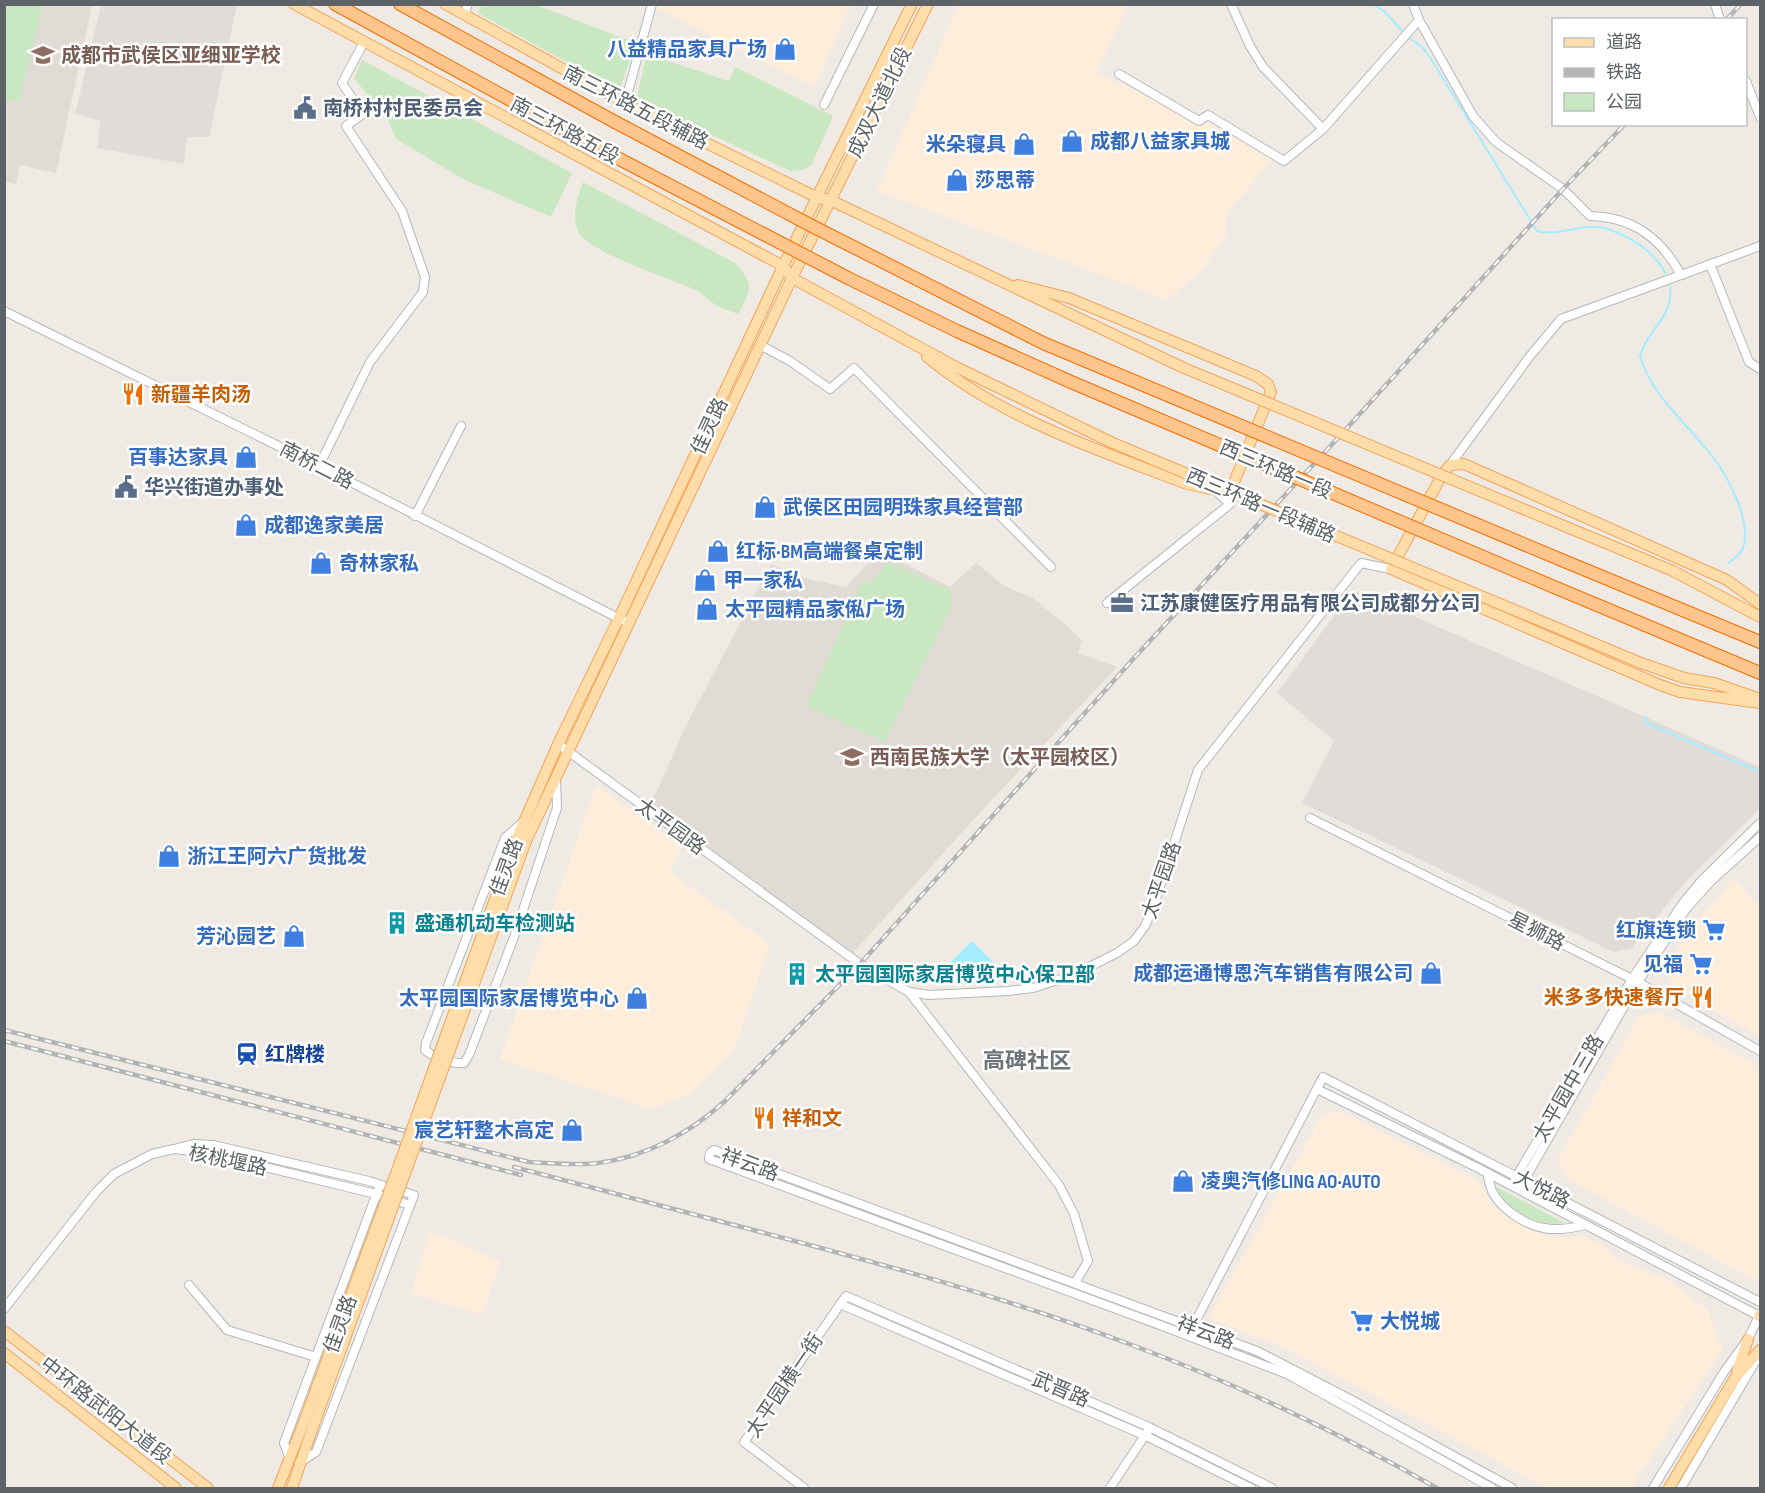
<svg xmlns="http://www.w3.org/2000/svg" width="1765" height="1493" font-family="'Sofia Sans Condensed','Noto Sans SC',sans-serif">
<rect width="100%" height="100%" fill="#efeae4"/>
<g fill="#feedda">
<polygon points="645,5 850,5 815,87 664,12"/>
<polygon points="958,5 1128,5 1097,72 1203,123 1209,119 1273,159 1226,214 1227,233 1202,270 1167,300 877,191"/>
<polygon points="596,785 682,846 670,872 770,944 734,1051 691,1094 651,1109 500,1059"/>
<polygon points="1734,878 1760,907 1760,1037 1672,986 1665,969 1691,928"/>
<polygon points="1659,1012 1760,1067 1760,1283 1566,1178 1558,1159 1639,1016"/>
<polygon points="1340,1111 1478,1181 1495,1207 1528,1229 1558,1238 1582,1236 1600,1244 1616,1258 1656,1276 1663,1276 1708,1310 1722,1350 1631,1488 1547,1488 1279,1345 1214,1321 1210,1315 1322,1115"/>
<polygon points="430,1231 501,1261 482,1315 411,1293"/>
</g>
<g fill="#e0dcd8">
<polygon points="150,4 159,6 163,4 237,5 209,137 187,137 184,164 97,148 101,121 75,114 101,5"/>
<polygon points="1353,590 1760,767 1760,809 1686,881 1632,948 1614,952 1302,803 1334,741 1277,693"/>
</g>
<g fill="#e1dbd5">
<polygon points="4,5 92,5 56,173 20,165 16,184 5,182"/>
<polygon points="894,558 950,587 976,563 1003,585 1034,599 1066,625 1082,640 1078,653 1117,667 986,806 853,953 749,879 651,804 685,728 771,564 808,579 846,587 868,563"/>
</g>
<g fill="#c9e7c0">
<polygon points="5,4 43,5 19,102 5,99"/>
<polygon points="481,5 536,5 636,43 619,91 478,13"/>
<polygon points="647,54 729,81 735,67 833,116 812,164 804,170 790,171 636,100"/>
<polygon points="362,60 572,173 551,217 463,179 396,139 388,120 354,78"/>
<path d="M583,182L735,263C755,284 751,290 738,314C731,311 723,309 716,305C710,301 704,295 698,291C674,279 589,254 578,231C571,214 578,198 583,182Z"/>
<polygon points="888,562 950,590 952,606 885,742 806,706 863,580 871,583"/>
<path d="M1496,1187L1565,1223C1537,1227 1508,1212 1496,1187Z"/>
</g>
<polygon fill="#a4edff" points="972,941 1009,978 955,982 943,970"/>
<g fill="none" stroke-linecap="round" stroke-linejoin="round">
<g stroke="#a4edff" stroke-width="2">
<polyline points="1372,4 1384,11 1404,33"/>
<path d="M1408,37L1423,48L1431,59L1537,231C1554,236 1571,228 1588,227C1615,225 1655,250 1665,273"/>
<path d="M1670,286C1675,316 1647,329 1640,356C1652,397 1687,423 1712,456C1728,476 1754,525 1742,550C1740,554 1733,559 1729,563"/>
<polyline points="1646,717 1644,722 1760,772"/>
</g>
<g stroke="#b5b8bb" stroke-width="10">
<g id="minor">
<polyline points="1231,4 1250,46 1263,67 1323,129"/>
<path d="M1413,4L1419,20L1473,116L1496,142L1563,189L1590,216C1633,217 1661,238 1681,275"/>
<polyline points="1715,4 1720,20"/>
<polyline points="464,15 468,4"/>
<polyline points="1119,74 1199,121 1208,115 1284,161 1323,129 1419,20"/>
<polyline points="1746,81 1760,117"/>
<polyline points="625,103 652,4"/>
<polyline points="824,105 874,4"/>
<polyline points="1710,264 1749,362 1760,369"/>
<polyline points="4,311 325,469 624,621"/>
<polyline points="760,345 790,361 830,389 854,368 1051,567"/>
<polyline points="1450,465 1530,356 1561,319 1760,246"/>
<polyline points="319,466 370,362 423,292 425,277 402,211 346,126 363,114 342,83 364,42"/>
<polyline points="415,516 461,426"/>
<polyline points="1107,603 1230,504 1215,490"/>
<polyline points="558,744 860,964 909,992 929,995 1008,991 1033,988 1073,975 1117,953 1134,941 1145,926 1154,905 1198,770 1361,563 1391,569"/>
<polyline points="1310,818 1638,982 1760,1051"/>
<path d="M523,822L505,838L426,1043L425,1050C434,1058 452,1064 464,1063L469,1055L514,937L557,808L556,780"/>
<polyline points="909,992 1059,1185 1074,1214 1088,1261 1075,1283"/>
<polyline points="1317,1089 1478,1168 1759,1316"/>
<polyline points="174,1149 193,1144 213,1145 369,1181 414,1195 316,1452 299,1463"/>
<path d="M1487,1173C1489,1179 1490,1186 1492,1191C1501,1209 1525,1225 1544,1228C1558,1231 1573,1228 1586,1225"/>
<polyline points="1515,1179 1632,979 1683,903 1702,880 1760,823"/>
<polyline points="1522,1184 1638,982 1686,909 1711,881 1760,837"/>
<polyline points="189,1285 227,1330 316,1357"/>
<polyline points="840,1304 1146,1436 1251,1488"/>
<polyline points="4,1309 96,1192 114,1174 152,1154 174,1149 203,1152 376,1194 410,1205"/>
<polyline points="1191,1330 1323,1077 1760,1302"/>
<polyline points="290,1459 284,1443 378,1190"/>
<polyline points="804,1488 744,1442 846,1296 1149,1427 1272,1488"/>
<polyline points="1110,1488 1148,1431"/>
<polyline points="1492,1488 1287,1374 1160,1325 709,1159 710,1153 714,1150 1257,1351 1348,1398 1512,1488"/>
<polyline points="1653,1488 1724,1372 1748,1339 1760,1314"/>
<polyline points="1681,1488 1758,1357"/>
</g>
</g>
<g stroke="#f3a459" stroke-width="12">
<g id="major">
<polyline points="294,4 783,266 792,278 958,368 1113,443"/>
<polyline points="445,4 625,103 818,198 830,200 1184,368"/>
<path d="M927,357C999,417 1100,451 1187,484L1215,490L1232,487L1271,392L1268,384L1256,376L1069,298L1018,285"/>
<polyline points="1569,528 1673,571 1760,617"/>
<polyline points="1760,604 1727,580 1464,464 1450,465 1442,475 1391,569 1660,685 1680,692 1760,703"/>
<polyline points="1529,616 1641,663 1684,678 1714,683 1760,699"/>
<polyline points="517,838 558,744 619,618 783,266 912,4"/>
<polyline points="526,841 792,278 928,4"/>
<polyline points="1759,1316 1760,1316"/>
<polyline points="4,1331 208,1488"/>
<polyline points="4,1353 176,1488"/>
<polyline points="1737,1372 1748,1339"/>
<polyline points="278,1488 304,1422"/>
<polyline points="292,1488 314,1424"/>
<polyline points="1669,1488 1735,1378 1760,1350"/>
</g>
</g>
<g stroke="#f36e00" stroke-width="14">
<g id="highway">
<polyline points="335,4 602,150"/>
<polyline points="400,4 615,122"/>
<polyline points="1564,561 1760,642"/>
<polyline points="1554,587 1760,673"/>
</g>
</g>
<use href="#minor" stroke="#fff" stroke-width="8"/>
<use href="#major" stroke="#ffdda9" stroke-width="10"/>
<use href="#highway" stroke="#fec68c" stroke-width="12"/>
<g stroke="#b3b4b5" stroke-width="4.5">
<g id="rail">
<polyline points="1726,20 1741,4"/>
<path d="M4,1030L529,1162C552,1163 576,1166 598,1163C646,1157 690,1133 725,1101L860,964L1135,657L1348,427L1563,189L1625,124"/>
<polyline points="4,1041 521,1175"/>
<path d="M514,1167C595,1188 676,1210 757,1231C882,1264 1008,1298 1129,1344C1235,1383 1339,1433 1437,1488"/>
</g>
</g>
<use href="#rail" stroke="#fff" stroke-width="2" stroke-dasharray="7" stroke-linecap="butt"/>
<g stroke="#f3a459" stroke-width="12" stroke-linecap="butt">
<g id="major-bridge">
<polyline points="1184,368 1569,528"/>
<polyline points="1113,443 1529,616"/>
<polyline points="304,1422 391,1187 517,838"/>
<polyline points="314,1424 526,841"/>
</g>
</g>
<g stroke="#f36e00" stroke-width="14" stroke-linecap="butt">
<g id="highway-bridge">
<polyline points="615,122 810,225 1043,343 1564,561"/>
<polyline points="602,150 848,278 957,331 1071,382 1554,587"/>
</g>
</g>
<use href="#major-bridge" stroke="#ffdda9" stroke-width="10"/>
<use href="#highway-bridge" stroke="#fec68c" stroke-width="12"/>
</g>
<defs>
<g id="shop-bare" transform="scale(1.8)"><path d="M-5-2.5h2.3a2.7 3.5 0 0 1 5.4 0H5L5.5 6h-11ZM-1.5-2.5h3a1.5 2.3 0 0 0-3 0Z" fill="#3f7fe0" stroke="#fff" stroke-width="2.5" paint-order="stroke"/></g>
<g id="school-bare" transform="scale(1.8)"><path d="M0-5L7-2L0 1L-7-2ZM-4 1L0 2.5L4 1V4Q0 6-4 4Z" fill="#8d6e63" stroke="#fff" stroke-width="2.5" paint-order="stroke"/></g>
<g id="civic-bare" transform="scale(1.8)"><path d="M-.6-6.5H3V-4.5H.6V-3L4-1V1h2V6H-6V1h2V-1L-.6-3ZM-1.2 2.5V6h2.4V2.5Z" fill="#5c6f8a" stroke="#fff" stroke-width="2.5" paint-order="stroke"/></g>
<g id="restaurant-bare" transform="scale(1.8)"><path d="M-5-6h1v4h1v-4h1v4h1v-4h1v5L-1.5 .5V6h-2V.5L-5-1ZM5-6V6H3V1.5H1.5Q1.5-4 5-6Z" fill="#e8710a" stroke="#fff" stroke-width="2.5" paint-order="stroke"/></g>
<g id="office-bare" transform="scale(1.8)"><path d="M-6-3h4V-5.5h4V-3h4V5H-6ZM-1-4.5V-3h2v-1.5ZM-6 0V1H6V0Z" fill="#5c6f8a" stroke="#fff" stroke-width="2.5" paint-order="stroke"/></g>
<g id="university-bare" transform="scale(1.8)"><path d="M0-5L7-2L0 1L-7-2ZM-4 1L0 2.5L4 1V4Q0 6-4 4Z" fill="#8d6e63" stroke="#fff" stroke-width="2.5" paint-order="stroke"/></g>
<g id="building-bare" transform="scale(1.8)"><path d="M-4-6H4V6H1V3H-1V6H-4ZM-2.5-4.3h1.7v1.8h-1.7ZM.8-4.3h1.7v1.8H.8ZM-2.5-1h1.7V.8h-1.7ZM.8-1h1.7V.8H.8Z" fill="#0f9aa8" stroke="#fff" stroke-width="2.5" paint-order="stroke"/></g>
<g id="supermarket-bare" transform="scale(1.8)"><path d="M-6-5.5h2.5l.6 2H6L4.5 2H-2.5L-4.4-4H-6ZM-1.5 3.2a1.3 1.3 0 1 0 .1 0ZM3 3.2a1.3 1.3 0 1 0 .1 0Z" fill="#3f7fe0" stroke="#fff" stroke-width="2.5" paint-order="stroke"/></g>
<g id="station-bare" transform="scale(1.8)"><path d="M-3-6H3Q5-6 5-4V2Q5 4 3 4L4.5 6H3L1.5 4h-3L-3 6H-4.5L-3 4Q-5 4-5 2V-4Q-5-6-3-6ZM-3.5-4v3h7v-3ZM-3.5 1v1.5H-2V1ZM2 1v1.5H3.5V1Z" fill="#1a4fb4" stroke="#fff" stroke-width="2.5" paint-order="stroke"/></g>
</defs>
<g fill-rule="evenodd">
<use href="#shop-bare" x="785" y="49"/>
<use href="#school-bare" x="43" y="55"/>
<use href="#civic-bare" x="305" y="108"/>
<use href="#shop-bare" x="1072" y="141"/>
<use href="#shop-bare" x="1024" y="144"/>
<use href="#shop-bare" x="957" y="180"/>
<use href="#restaurant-bare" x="133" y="394"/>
<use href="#shop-bare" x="246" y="457"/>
<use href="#civic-bare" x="126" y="487"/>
<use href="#shop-bare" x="765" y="507"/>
<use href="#shop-bare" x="246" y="525"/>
<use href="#shop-bare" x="718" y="551"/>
<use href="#shop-bare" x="321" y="563"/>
<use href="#shop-bare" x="705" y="580"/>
<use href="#office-bare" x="1122" y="603"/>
<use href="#shop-bare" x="707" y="609"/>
<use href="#university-bare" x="852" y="757"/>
<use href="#shop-bare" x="169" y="856"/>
<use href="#building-bare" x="397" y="923"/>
<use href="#supermarket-bare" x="1714" y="930"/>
<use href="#shop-bare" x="294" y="936"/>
<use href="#supermarket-bare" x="1701" y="964"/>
<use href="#shop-bare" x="1431" y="973"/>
<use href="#building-bare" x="797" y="974"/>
<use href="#restaurant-bare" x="1702" y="997"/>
<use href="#shop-bare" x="637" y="998"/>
<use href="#station-bare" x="247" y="1054"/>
<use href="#restaurant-bare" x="764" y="1118"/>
<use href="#shop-bare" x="572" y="1130"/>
<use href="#shop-bare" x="1183" y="1181"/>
<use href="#supermarket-bare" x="1362" y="1321"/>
</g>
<g text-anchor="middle" stroke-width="5" stroke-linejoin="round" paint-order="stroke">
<g font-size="20" font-weight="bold" fill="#366cbe" stroke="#fff" text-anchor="start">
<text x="767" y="56" text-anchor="end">八益精品家具广场</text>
<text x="1090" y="148">成都八益家具城</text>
<text x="1006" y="151" text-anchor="end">米朵寝具</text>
<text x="975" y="187">莎思蒂</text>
<text x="228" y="464" text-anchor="end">百事达家具</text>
<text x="783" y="514">武侯区田园明珠家具经营部</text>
<text x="264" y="532">成都逸家美居</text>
<text x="736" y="558">红标·BM高端餐桌定制</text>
<text x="339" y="570">奇林家私</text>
<text x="723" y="587">甲一家私</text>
<text x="725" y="616">太平园精品家俬广场</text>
<text x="187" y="863">浙江王阿六广货批发</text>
<text x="1696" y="937" text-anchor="end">红旗连锁</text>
<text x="276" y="943" text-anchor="end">芳沁园艺</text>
<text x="1683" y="971" text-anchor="end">见福</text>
<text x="1413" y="980" text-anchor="end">成都运通博恩汽车销售有限公司</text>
<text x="619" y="1005" text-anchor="end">太平园国际家居博览中心</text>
<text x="554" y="1137" text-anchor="end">宸艺轩整木高定</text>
<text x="1201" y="1188">凌奥汽修LING AO·AUTO</text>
<text x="1380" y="1328">大悦城</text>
</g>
<g font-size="20" font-weight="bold" fill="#785e54" stroke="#fff" text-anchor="start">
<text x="61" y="62">成都市武侯区亚细亚学校</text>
<text x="870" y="764">西南民族大学（太平园校区）</text>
</g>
<g font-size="20" fill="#5c6265" stroke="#fff">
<text transform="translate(879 102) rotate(-64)" y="7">成双大道北段</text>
<text transform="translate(636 107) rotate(27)" y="7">南三环路五段辅路</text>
<text transform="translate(565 130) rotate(28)" y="7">南三环路五段</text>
<text transform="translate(709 426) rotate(-65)" y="7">佳灵路</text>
<text transform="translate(317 465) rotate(27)" y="7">南桥二路</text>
<text transform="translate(1276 469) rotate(23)" y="7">西三环路一段</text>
<text transform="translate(1261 505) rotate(23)" y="7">西三环路一段辅路</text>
<text transform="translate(671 826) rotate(36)" y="7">太平园路</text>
<text transform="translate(506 867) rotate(-70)" y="7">佳灵路</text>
<text transform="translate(1161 880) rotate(-71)" y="7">太平园路</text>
<text transform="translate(1537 931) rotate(27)" y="7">星狮路</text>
<text transform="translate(1568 1088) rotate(-60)" y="7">太平园中三路</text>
<text transform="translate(228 1160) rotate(12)" y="7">核桃堰路</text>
<text transform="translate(750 1164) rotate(20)" y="7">祥云路</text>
<text transform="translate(1542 1189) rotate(27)" y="7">大悦路</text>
<text transform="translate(340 1324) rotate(-70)" y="7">佳灵路</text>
<text transform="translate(1206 1332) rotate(21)" y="7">祥云路</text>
<text transform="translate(784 1385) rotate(-56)" y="7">太平园横一街</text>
<text transform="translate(1061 1389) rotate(23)" y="7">武晋路</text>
<text transform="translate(106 1410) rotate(38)" y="7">中环路武阳大道段</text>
</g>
<g font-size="20" font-weight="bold" fill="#4e5e75" stroke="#fff" text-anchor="start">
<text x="323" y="115">南桥村村民委员会</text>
<text x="144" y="494">华兴街道办事处</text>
<text x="1140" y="610">江苏康健医疗用品有限公司成都分公司</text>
</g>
<g font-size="20" font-weight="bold" fill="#c56008" stroke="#fff" text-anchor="start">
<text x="151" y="401">新疆羊肉汤</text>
<text x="1684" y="1004" text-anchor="end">米多多快速餐厅</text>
<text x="782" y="1125">祥和文</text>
</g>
<g font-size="20" font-weight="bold" fill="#0d838f" stroke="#fff" text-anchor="start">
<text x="415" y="930">盛通机动车检测站</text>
<text x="815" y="981">太平园国际家居博览中心保卫部</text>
</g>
<g font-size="20" font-weight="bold" fill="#164399" stroke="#fff" text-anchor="start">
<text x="265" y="1061">红牌楼</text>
</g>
<g font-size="22" font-weight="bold" fill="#6d7477" stroke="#fff">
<text x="1027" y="1068">高碑社区</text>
</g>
</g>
<rect width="1765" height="1493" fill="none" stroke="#5c6265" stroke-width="12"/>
<rect x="1552" y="18" width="195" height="108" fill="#ffffff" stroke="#bec0c1" stroke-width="1.5"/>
<rect x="1564" y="38" width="30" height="9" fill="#ffdda9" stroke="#bec0c1" stroke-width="1.5"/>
<text x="1606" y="48" font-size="18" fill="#5c6265">道路</text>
<rect x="1564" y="68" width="30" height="9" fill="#b3b4b5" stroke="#bec0c1" stroke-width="1.5"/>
<text x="1606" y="78" font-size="18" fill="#5c6265">铁路</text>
<rect x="1564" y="93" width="30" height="18" fill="#c9e7c0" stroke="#bec0c1" stroke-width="1.5"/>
<text x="1606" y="108" font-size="18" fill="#5c6265">公园</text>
</svg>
